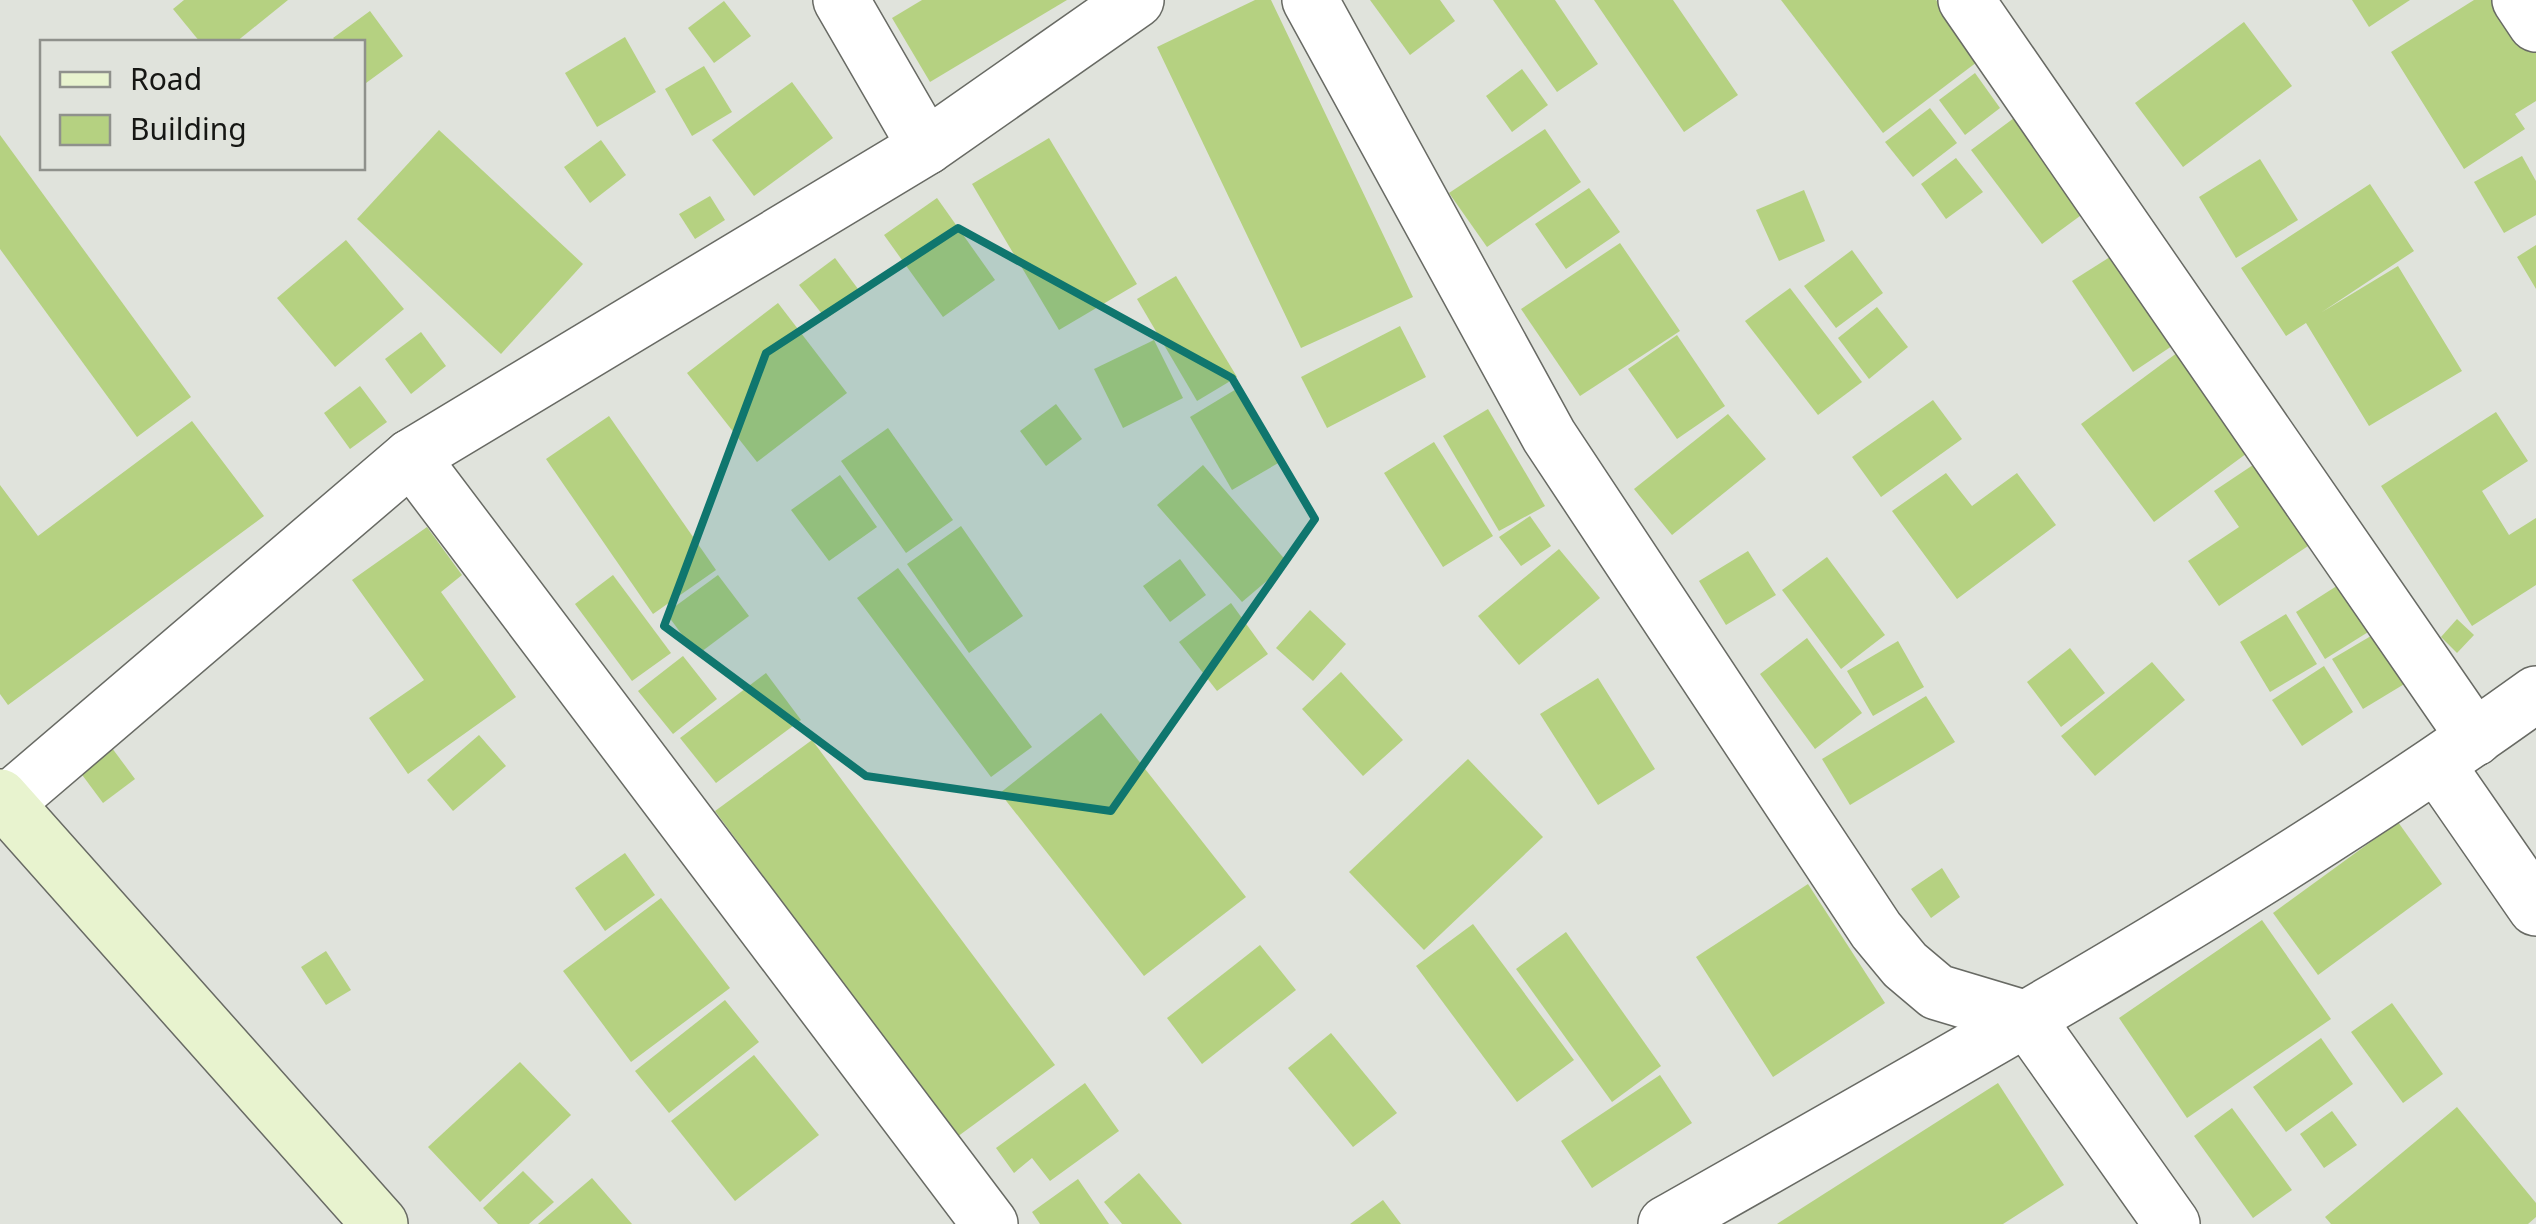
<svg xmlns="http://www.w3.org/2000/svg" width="2536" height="1224" font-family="'Noto Sans',sans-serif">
<rect width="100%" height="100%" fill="#e0e3dc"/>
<g fill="#b5d181">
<polygon points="184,0 288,0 236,42 200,42 173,9"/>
<polygon points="922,0 1067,0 930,82 892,18"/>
<polygon points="1255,0 1271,0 1413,297 1301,348 1157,47"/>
<polygon points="1370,0 1440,0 1455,21 1410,55"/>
<polygon points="1493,0 1555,0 1598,64 1557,92"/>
<polygon points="1594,0 1673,0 1738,95 1684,132"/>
<polygon points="1781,0 1936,0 1981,59 1883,133"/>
<polygon points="2352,0 2410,0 2369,27"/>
<polygon points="2474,0 2505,0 2536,50 2536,101 2515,114 2525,129 2464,169 2391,52"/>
<polygon points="724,1 751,36 714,63 688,28"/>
<polygon points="370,11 403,56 366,83 362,42 337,42 333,38"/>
<polygon points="2244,22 2292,86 2183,167 2135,103"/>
<polygon points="625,37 656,92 597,127 565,73"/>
<polygon points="704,66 732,112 692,136 665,89"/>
<polygon points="1522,69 1548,105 1512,132 1486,96"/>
<polygon points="1975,73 2000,108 1965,135 1939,100"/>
<polygon points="792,82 833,138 754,196 712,140"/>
<polygon points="1930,108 1957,143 1913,177 1885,142"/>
<polygon points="2014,118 2084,213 2042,244 1971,150"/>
<polygon points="1545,129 1581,182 1487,247 1449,193"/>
<polygon points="439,130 583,264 501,354 357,219"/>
<polygon points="0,135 191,397 137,437 0,249"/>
<polygon points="1049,138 1137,284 1059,330 972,184"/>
<polygon points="601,140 626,175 590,203 564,167"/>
<polygon points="2522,156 2536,181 2536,215 2504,233 2474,182"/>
<polygon points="1956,158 1983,192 1946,219 1921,184"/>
<polygon points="2260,159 2298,220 2236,258 2199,197"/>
<polygon points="2370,184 2414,251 2322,312 2398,266 2462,371 2369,426 2306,323 2286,336 2241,268"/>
<polygon points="1589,188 1620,232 1566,269 1535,224"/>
<polygon points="1804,190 1825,241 1779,261 1756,210"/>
<polygon points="710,196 725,220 695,239 679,214"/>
<polygon points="937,198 995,280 943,317 884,235"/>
<polygon points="346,240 404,309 335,367 277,298"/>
<polygon points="1620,243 1680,331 1580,396 1521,309"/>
<polygon points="2536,245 2536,289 2517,257"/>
<polygon points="1852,250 1883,293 1836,328 1804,286"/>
<polygon points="2121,250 2181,340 2133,372 2072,281"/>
<polygon points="835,258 861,293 826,319 799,285"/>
<polygon points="1176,276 1237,377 1197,401 1137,299"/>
<polygon points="1790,288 1862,382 1818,415 1745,321"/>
<polygon points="778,303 847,393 757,462 687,373"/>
<polygon points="1877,307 1908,347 1869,379 1838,338"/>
<polygon points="1400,326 1426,377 1327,428 1301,377"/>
<polygon points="421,332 446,366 411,394 385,359"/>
<polygon points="1677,335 1725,406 1677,439 1628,369"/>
<polygon points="1154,340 1183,398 1123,428 1094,369"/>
<polygon points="2189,344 2262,442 2154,522 2081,424"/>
<polygon points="360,386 387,422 350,449 324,413"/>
<polygon points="1238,388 1280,462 1232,490 1190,417"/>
<polygon points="1933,400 1962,439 1881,497 1852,457"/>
<polygon points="1056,404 1082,439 1046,466 1020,431"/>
<polygon points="1488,409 1545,506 1499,531 1443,436"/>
<polygon points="2496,412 2528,461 2482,491 2509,535 2536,518 2536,585 2472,626 2381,486"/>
<polygon points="1728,414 1766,459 1672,535 1634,489"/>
<polygon points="609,416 716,570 653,614 546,459"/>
<polygon points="192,421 264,516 8,705 0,694 0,485 38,536"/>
<polygon points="888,428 953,520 906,553 841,461"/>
<polygon points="1434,442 1493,536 1443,567 1384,473"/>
<polygon points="2259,461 2314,542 2219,606 2188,561 2239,527 2214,491"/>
<polygon points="1203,465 1288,563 1242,602 1157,505"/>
<polygon points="1946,473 1972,506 2017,473 2056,525 1957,599 1892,511"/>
<polygon points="840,475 877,527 829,561 791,510"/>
<polygon points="1530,516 1551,546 1521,566 1499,537"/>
<polygon points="961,526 1023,616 969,653 907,564"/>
<polygon points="427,527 462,575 441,592 516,697 408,774 369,718 424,680 352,580"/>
<polygon points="1559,549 1600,598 1519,665 1478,616"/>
<polygon points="1748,551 1776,595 1726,625 1699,581"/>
<polygon points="1827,557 1885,635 1841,669 1782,590"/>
<polygon points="1180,559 1206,595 1170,622 1143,586"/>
<polygon points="898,568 1032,747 991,777 857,598"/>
<polygon points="613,575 671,653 632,681 575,604"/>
<polygon points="718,575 749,616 697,655 666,613"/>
<polygon points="2343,582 2373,629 2325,659 2296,612"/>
<polygon points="1231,603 1268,654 1217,691 1179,642"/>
<polygon points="1310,610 1346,644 1313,681 1276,648"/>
<polygon points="2286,614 2317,664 2270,692 2240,642"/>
<polygon points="2457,619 2474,635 2457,653 2441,637"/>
<polygon points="2376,633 2406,683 2363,709 2332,659"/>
<polygon points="1807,638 1862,713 1815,749 1760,674"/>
<polygon points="1898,641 1924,687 1873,716 1847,671"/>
<polygon points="2070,648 2105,693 2061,727 2027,682"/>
<polygon points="683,656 717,699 673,734 638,691"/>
<polygon points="2152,662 2185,700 2095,776 2061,736"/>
<polygon points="2324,666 2353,712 2302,746 2272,700"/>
<polygon points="1341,672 1403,740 1363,776 1302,709"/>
<polygon points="766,673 801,720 716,783 680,738"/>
<polygon points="1598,678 1655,769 1598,805 1540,714"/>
<polygon points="1926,696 1955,742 1850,805 1822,759"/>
<polygon points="1101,713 1246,897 1144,976 1000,793"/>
<polygon points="479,735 506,766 453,811 427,780"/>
<polygon points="812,740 1055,1065 957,1137 715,811"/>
<polygon points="112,748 135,779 103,803 80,772"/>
<polygon points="1468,759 1543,837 1424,950 1349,872"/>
<polygon points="2398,822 2442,884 2318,975 2273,913"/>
<polygon points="625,853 655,895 605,931 575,888"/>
<polygon points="1942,868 1960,897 1931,918 1911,889"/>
<polygon points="1808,884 1885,1003 1773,1077 1696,957"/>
<polygon points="661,898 730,988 631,1062 563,971"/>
<polygon points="2262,920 2331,1019 2187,1118 2119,1018"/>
<polygon points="1473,924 1574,1060 1517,1102 1416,966"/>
<polygon points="1566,932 1661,1066 1612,1102 1516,969"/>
<polygon points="1260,945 1296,990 1202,1064 1167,1018"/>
<polygon points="326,951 351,990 326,1005 301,967"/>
<polygon points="725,1000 759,1042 669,1113 635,1071"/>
<polygon points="2392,1003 2443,1074 2403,1103 2351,1032"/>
<polygon points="1331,1033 1397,1113 1353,1147 1288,1068"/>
<polygon points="2321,1038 2353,1084 2286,1132 2253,1087"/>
<polygon points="754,1055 819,1135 735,1201 671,1121"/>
<polygon points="520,1062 571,1115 480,1202 428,1147"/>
<polygon points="1660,1075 1692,1123 1592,1188 1561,1141"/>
<polygon points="1085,1083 1119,1131 1050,1181 1032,1158 1014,1173 996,1148"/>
<polygon points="1998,1083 2064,1185 2003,1224 1777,1224"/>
<polygon points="2457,1107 2536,1203 2536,1217 2528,1224 2331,1224 2325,1217"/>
<polygon points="2232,1108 2292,1190 2253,1218 2194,1136"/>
<polygon points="2332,1111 2357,1145 2324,1168 2300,1134"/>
<polygon points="523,1171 554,1202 529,1224 498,1224 483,1208"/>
<polygon points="1139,1173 1182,1224 1122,1224 1104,1202"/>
<polygon points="592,1178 632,1224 538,1224"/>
<polygon points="1078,1179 1109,1224 1040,1224 1032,1212"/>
<polygon points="1383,1200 1401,1224 1350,1224"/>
</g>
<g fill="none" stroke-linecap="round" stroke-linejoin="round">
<g stroke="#686a64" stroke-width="58">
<g id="street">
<polyline points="841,0 926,147"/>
<polyline points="1310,0 1549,436 1876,930 1905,965 1937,992 2027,1019 2172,1224"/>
<polyline points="1966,0 2475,738"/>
<polyline points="2520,0 2536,24"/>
<polyline points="411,457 990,1224"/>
<polyline points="2437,765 2536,908"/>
<polyline points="0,808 411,457 926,147 1136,0"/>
<path d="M1666,1224C1960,1057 2261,892 2536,694"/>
</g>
</g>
<g stroke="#686a64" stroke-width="58">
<polyline id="secondary" points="0,797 380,1224"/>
</g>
<use href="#street" stroke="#fff" stroke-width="55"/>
<use href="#secondary" stroke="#e8f3cf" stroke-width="55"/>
</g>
<path fill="#0f766e" fill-opacity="0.2" stroke="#0f766e" stroke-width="8" stroke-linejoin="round" d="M958,228L1232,378L1315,519L1111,811L866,776L664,626L766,353Z"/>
<rect x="40" y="40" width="325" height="130" fill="#e0e3dc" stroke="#8f918c" stroke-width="2.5"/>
<rect x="60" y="72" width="50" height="15" fill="#e8f3cf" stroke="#8f918c" stroke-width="2.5"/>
<text x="130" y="90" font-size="30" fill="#161714">Road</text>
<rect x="60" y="115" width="50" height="30" fill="#b5d181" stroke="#8f918c" stroke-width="2.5"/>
<text x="130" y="140" font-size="30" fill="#161714">Building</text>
</svg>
